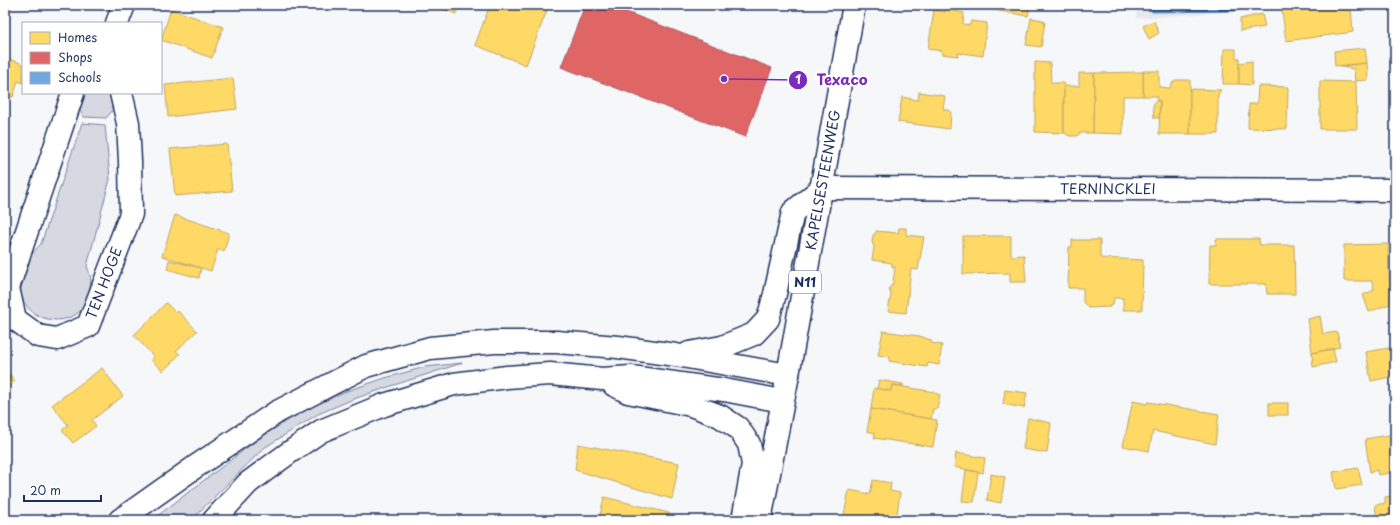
<svg xmlns="http://www.w3.org/2000/svg" width="1400" height="525" font-family="'Playpen Sans',sans-serif">
<rect width="100%" height="100%" fill="#f6f7f9"/>
<filter id="ink" filterUnits="userSpaceOnUse"><feTurbulence type="fractalNoise" baseFrequency=".025" numOctaves="2"/><feDisplacementMap in="SourceGraphic" scale="8" xChannelSelector="R" yChannelSelector="G"/><feConvolveMatrix kernelMatrix="1 2 1 2 8 2 1 2 1" color-interpolation-filters="sRGB"/></filter>
<g filter="url(#ink)">
<polygon fill="#e6e8ee" points="1137,5 1302,5 1262,10 1136,18"/>
<g fill="#d6d9e2" stroke="#7884a0">
<polygon points="83,93 111,93 113,110 106,118 84,117 78,107"/>
<path d="M82,123L105,125L110,179L87,266C92,279 92,283 87,296C86,300 85,305 83,308C66,329 27,321 21,294C19,287 26,265 30,258C32,253 37,248 41,244Z"/>
<polygon points="462,363 388,387 351,400 318,414 264,448 200,511 193,520 152,520 257,440 281,424 312,406 347,391 385,378 425,367"/>
</g>
<g fill="#ffd966" stroke="#bba664">
<polygon points="433,5 459,5 456,14"/>
<polygon points="490,5 549,5 526,65 475,45"/>
<polygon points="988,5 1030,5 1028,16 988,9"/>
<polygon points="1308,5 1342,5 1343,10 1351,9 1353,32 1286,41 1282,10"/>
<polygon points="171,9 223,27 212,58 161,40"/>
<polygon points="945,9 964,13 963,24 970,25 971,21 987,23 983,56 962,53 962,54 958,53 958,56 942,54 942,51 928,49 934,10 945,12"/>
<polygon points="1262,14 1265,27 1240,31 1240,19"/>
<polygon points="1031,18 1043,20 1043,22 1045,22 1041,47 1026,45"/>
<polygon points="1154,21 1159,33 1149,39 1143,26"/>
<polygon points="1365,48 1367,63 1335,66 1334,51"/>
<polygon points="1224,49 1236,49 1236,58 1239,58 1239,84 1223,84"/>
<polygon points="5,58 23,64 23,83 18,81 13,97 5,94"/>
<polygon points="1252,61 1252,85 1239,84 1239,63"/>
<polygon points="1035,62 1050,63 1051,83 1064,83 1064,133 1035,132"/>
<polygon points="1367,63 1368,80 1355,81 1354,69 1341,67 1341,66"/>
<polygon points="1143,71 1159,71 1159,87 1170,88 1172,83 1176,80 1190,80 1190,134 1159,134 1160,101 1157,101 1157,96 1143,96"/>
<polygon points="1143,72 1143,96 1123,96 1123,134 1093,133 1094,73"/>
<polygon points="1079,73 1094,73 1093,133 1080,133 1077,136 1070,136 1064,133 1064,86 1079,86"/>
<polygon points="233,78 237,109 168,117 165,85"/>
<polygon points="1320,81 1356,82 1357,129 1320,129"/>
<polygon points="1258,86 1288,87 1287,129 1248,128 1249,104 1257,104"/>
<polygon points="1190,89 1221,90 1218,94 1218,134 1190,134"/>
<polygon points="919,92 945,96 943,109 951,111 950,129 898,122 902,97 918,100"/>
<polygon points="1155,101 1160,101 1159,118 1154,118 1153,106"/>
<polygon points="5,127 10,129 5,145"/>
<polygon points="227,144 232,191 175,196 170,149"/>
<polygon points="175,215 229,233 224,251 218,249 211,271 162,256"/>
<polygon points="899,228 906,228 906,235 924,237 918,270 911,269 906,313 888,311 891,295 889,289 893,283 895,267 892,267 892,263 872,260 874,247 872,242 873,235 876,233 876,231 898,233"/>
<polygon points="963,236 1011,236 1011,256 1024,255 1026,282 1010,282 1010,273 963,274"/>
<polygon points="1216,239 1259,239 1260,245 1294,245 1295,294 1267,294 1266,284 1209,284 1210,245 1216,245"/>
<polygon points="1072,240 1100,240 1100,258 1143,260 1142,310 1123,310 1123,298 1114,298 1113,305 1110,305 1110,307 1088,308 1083,302 1083,288 1068,288 1069,247 1072,247"/>
<polygon points="1388,244 1389,276 1391,287 1395,298 1395,302 1369,312 1363,295 1374,290 1372,281 1344,281 1344,245"/>
<polygon points="169,260 201,268 199,278 167,269"/>
<polygon points="166,303 176,313 178,311 197,331 176,351 180,354 163,371 151,360 154,357 134,335"/>
<polygon points="1320,316 1323,334 1337,332 1340,347 1312,353 1308,319"/>
<polygon points="883,331 919,336 931,340 931,343 942,345 939,365 928,363 927,367 889,361 890,357 878,355"/>
<polygon points="1395,347 1395,376 1371,381 1366,352"/>
<polygon points="1333,349 1336,362 1313,367 1312,353"/>
<polygon points="102,368 123,396 92,420 96,426 73,443 62,430 68,425 52,405"/>
<polygon points="5,369 15,381 5,389"/>
<polygon points="879,380 903,384 903,386 892,385 891,391 877,389"/>
<polygon points="892,385 935,392 935,393 940,395 937,409 933,409 931,419 871,409 874,388 891,391"/>
<polygon points="1005,390 1027,393 1024,408 1003,404"/>
<polygon points="1133,401 1147,404 1148,402 1219,414 1215,444 1153,431 1149,451 1123,446"/>
<rect x="1269" y="403" width="19" height="12"/>
<polygon points="871,409 937,420 933,447 874,438 875,433 867,431"/>
<polygon points="1028,418 1051,423 1047,453 1023,449"/>
<polygon points="1395,434 1395,472 1378,475 1377,470 1370,472 1365,439"/>
<polygon points="578,444 679,463 672,499 575,470"/>
<polygon points="956,453 985,458 983,473 954,467"/>
<polygon points="1358,468 1362,485 1336,489 1333,472"/>
<polygon points="966,470 978,472 974,502 962,501"/>
<polygon points="991,474 1005,477 1001,503 987,500"/>
<polygon points="873,480 891,483 890,491 900,493 897,514 900,518 899,520 843,520 849,490 870,494"/>
<polygon points="1393,492 1395,492 1395,519 1377,520 1375,505 1385,503 1385,497 1391,496"/>
<polygon points="604,497 669,513 668,520 599,520"/>
</g>
<polygon fill="#e06666" stroke="#a55664" points="585,5 608,5 772,68 745,137 561,67"/>
<polygon fill="#6fa8dc" stroke="#5684b6" points="1152,5 1235,5 1235,11 1152,12"/>
<g fill="none" stroke-linecap="round" stroke-linejoin="round">
<g stroke="#1b2f5e" stroke-width="25">
<g id="minor">
<polyline points="117,23 124,5"/>
<polyline points="73,93 8,288 15,319 38,336 57,339 88,326 131,214 130,161 128,123 121,93"/>
<polyline points="822,188 1395,190"/>
</g>
</g>
<g stroke="#1b2f5e" stroke-width="25">
<polyline id="primary" points="760,520 788,375 854,5"/>
</g>
<g stroke="#1b2f5e" stroke-width="25">
<g id="motorway">
<polyline points="689,353 722,347 754,334 768,319 775,294 793,212 822,188"/>
<polyline points="614,385 628,392 691,405 720,416 738,428 749,444 753,464 743,520"/>
<polyline points="120,520 195,467 277,412 366,366 430,348 494,342 556,342 618,347 676,355 788,375"/>
<polyline points="214,520 248,483 290,452 321,431 384,405 454,384 507,377 550,374 602,379 631,377 724,390 782,401"/>
</g>
</g>
<use href="#minor" stroke="#fff" stroke-width="22"/>
<use href="#primary" stroke="#fff" stroke-width="22"/>
<use href="#motorway" stroke="#fff" stroke-width="22"/>
</g>
</g>
<g text-anchor="middle" stroke-width="4" stroke-linejoin="round" paint-order="stroke">
<rect fill="#fff" stroke="#5f6d8e" stroke-width="1" x="789" y="271" width="32" height="22" rx="3"/>
<g font-size="13" font-weight="bold" fill="#1b2f5e">
<text x="805" y="287">N11</text>
</g>
<g font-size="14" fill="#1b2f5e" stroke="#fff">
<text transform="translate(823 180) rotate(-80)" y="5">KAPELSESTEENWEG</text>
<text x="1108" y="194">TERNINCKLEI</text>
<text transform="translate(104 283) rotate(-69)" y="5">TEN HOGE</text>
</g>
</g>
<path fill="none" stroke="#7b2cbf" stroke-width="1.5" d="M724 79L798 80"/>
<g fill="#7b2cbf" stroke="#fff" stroke-width="1.5">
<circle cx="724" cy="79" r="4"/>
<circle cx="798" cy="80" r="10"/>
</g>
<g font-size="12" text-anchor="middle" font-weight="bold" fill="#fff">
<text x="798" y="84">1</text>
</g>
<g font-size="15" text-anchor="middle" font-weight="bold" fill="#7b2cbf" stroke="#fff" stroke-width="4" stroke-linejoin="round" paint-order="stroke">
<text x="842" y="85">Texaco</text>
</g>
<rect width="1400" height="525" fill="none" stroke="#fff" stroke-width="20"/>
<rect x="10" y="10" width="1380" height="505" fill="none" stroke="#1b2f5e" stroke-width="1.5" filter="url(#ink)"/>
<rect x="22" y="22" width="140" height="72" fill="#ffffff" stroke="#a4acbf"/>
<rect x="30" y="32" width="20" height="12" fill="#ffd966" stroke="#a4acbf"/>
<text x="58" y="42" font-size="12" fill="#1b2f5e">Homes</text>
<rect x="30" y="52" width="20" height="12" fill="#e06666" stroke="#a4acbf"/>
<text x="58" y="62" font-size="12" fill="#1b2f5e">Shops</text>
<rect x="30" y="72" width="20" height="12" fill="#6fa8dc" stroke="#a4acbf"/>
<text x="58" y="82" font-size="12" fill="#1b2f5e">Schools</text>
<path d="M24 495v6h77v-6" fill="none" stroke="#1b2f5e" stroke-width="2"/>
<text x="30" y="495" font-size="12" fill="#1b2f5e" stroke="#ffffff" stroke-width="3" paint-order="stroke">20 m</text>
</svg>
